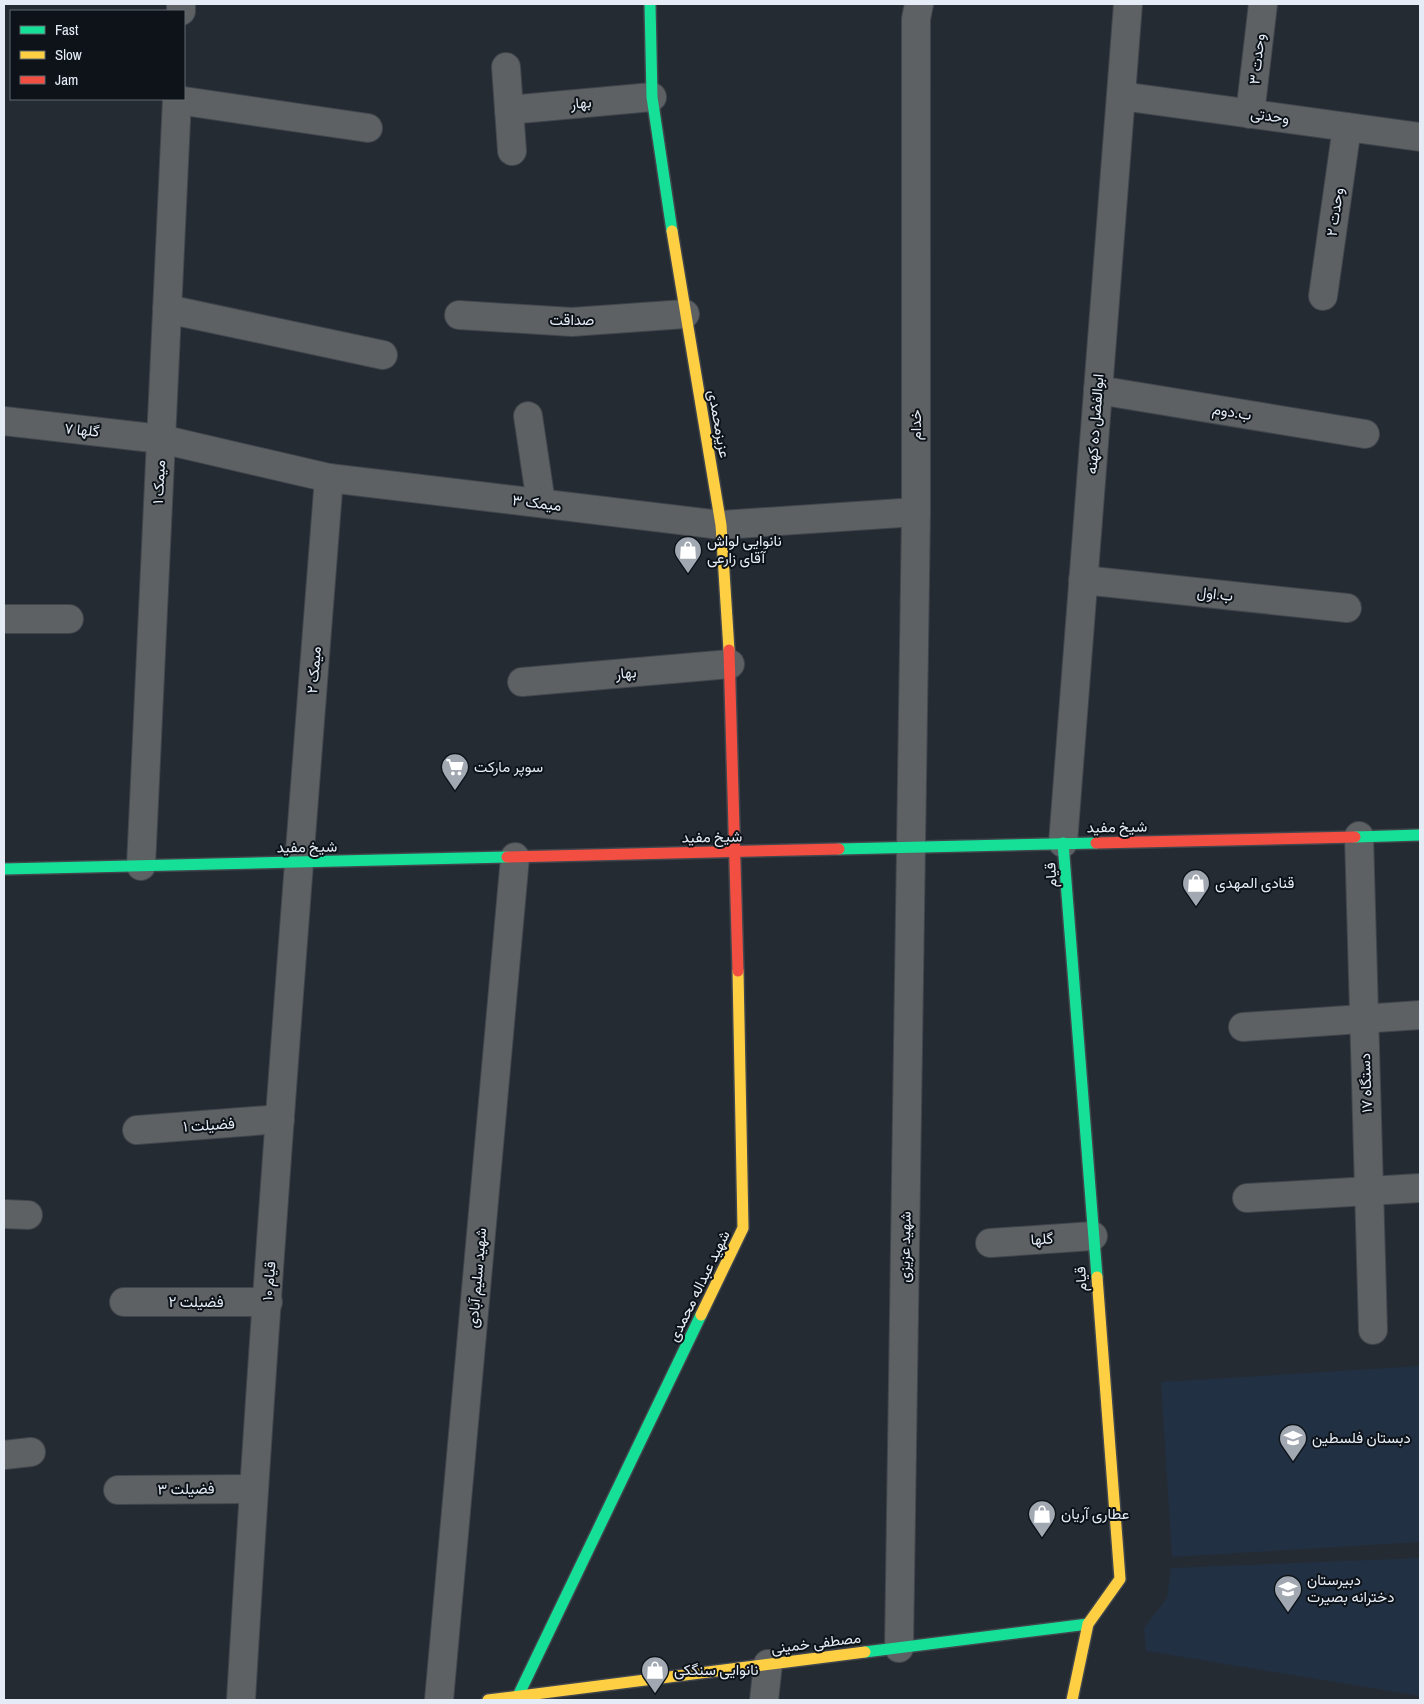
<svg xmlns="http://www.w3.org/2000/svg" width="1424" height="1704" font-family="'Archivo Narrow',Vazirmatn,sans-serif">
<rect width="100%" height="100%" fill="#252b33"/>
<g fill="#223043">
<polygon points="1420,1366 1420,1542 1172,1557 1161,1382"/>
<polygon points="1420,1558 1420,1696 1146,1651 1144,1628 1167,1598 1171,1568"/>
</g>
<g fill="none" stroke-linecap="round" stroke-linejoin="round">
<g stroke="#41464d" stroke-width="30">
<g id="street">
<polyline points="181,11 181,4"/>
<polyline points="506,67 512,151"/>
<polyline points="1121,96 1420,137"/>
<polyline points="177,100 368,128"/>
<polyline points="509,110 652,97"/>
<polyline points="1250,114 1263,4"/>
<polyline points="1323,296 1347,127"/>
<polyline points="167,309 383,355"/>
<polyline points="459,315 572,322 685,314"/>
<polyline points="1098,390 1365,434"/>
<polyline points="528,416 541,503"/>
<polyline points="4,421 161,439 329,478 721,525 916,512"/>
<polyline points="1083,580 1347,608"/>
<polyline points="4,619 69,619"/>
<polyline points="522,682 730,664"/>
<polyline points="1359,836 1373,1330"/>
<polyline points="1063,843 1128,4"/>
<polyline points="141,866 177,99"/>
<polyline points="1243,1027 1420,1015"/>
<polyline points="137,1130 280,1119"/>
<polyline points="1247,1198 1420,1188"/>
<polyline points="4,1214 28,1215"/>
<polyline points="990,1243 1093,1236"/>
<polyline points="124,1302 268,1302"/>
<polyline points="4,1455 31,1452"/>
<polyline points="118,1490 254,1489"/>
<polyline points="899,1648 916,512 916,19 919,4"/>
<path d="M241,1700C265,1292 297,885 329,478"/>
<polyline points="439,1700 515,857"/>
<polyline points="764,1700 768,1664"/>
</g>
</g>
<g stroke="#41464d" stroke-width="14">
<g id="fast">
<polyline points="650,4 652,97 672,231"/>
<polyline points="1355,837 1420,835"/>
<polyline points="1063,843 1097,1277"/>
<polyline points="839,849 1096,843"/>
<polyline points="4,869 507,857"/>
<polyline points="865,1652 1088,1624"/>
<polyline points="518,1696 701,1315"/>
</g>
</g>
<g stroke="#41464d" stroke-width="14">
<g id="slow">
<polyline points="672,231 721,525 729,650"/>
<polyline points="701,1315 743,1228 738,971"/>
<polyline points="488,1700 865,1652"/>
<polyline points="1072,1700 1088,1624 1120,1579 1097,1277"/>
</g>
</g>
<g stroke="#41464d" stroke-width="14">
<g id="jam">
<polyline points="729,650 738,971"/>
<polyline points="1096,843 1355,837"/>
<polyline points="507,857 839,849"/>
</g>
</g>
<use href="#street" stroke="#5d6164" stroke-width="28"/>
<use href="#fast" stroke="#16e098" stroke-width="11"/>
<use href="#slow" stroke="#ffcf43" stroke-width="11"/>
<use href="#jam" stroke="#f24e42" stroke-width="11"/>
</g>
<defs>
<g id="shop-pin" transform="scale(1.4375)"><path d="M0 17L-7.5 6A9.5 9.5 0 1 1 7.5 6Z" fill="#a2a8b2" stroke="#0d1319"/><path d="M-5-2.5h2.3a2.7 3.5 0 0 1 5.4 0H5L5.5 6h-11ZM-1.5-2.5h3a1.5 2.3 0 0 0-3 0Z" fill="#fff"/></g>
<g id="supermarket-pin" transform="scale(1.4375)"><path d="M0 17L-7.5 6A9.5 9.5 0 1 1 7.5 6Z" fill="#a2a8b2" stroke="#0d1319"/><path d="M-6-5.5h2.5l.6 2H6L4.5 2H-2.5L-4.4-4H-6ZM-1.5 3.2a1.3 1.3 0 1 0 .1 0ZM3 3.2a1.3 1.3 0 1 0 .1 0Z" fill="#fff"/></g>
<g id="school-pin" transform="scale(1.4375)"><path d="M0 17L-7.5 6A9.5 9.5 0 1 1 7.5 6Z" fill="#a2a8b2" stroke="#0d1319"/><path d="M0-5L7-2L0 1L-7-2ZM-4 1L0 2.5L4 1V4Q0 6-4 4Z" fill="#fff"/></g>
</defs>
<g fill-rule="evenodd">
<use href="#shop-pin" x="688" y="550"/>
<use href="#supermarket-pin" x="455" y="767"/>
<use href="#shop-pin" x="1196" y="883"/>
<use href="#school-pin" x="1293" y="1438"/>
<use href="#shop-pin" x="1042" y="1514"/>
<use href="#school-pin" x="1288" y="1589"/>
<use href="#shop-pin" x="655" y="1670"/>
</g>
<g text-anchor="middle" stroke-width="4" stroke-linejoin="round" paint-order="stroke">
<g font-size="15" fill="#e5ecf6" stroke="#0d1319">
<text transform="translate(1257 59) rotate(-84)" y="5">وحدت ۳</text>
<text transform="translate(581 103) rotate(-5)" y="5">بهار</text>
<text transform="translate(1270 116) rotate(8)" y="5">وحدتی</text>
<text transform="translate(1335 212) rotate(-82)" y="5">وحدت ۲</text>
<text x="572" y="325">صداقت</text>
<text transform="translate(1232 412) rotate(9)" y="5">ب.دوم</text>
<text transform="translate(719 424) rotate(80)" y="5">عزیزمحمدی</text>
<text transform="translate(1095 424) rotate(-86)" y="5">ابوالفضل ده کهنه</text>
<text transform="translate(916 425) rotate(-90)" y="5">خدام</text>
<text transform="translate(82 430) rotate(6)" y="5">گلها ۷</text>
<text transform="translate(159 482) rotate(-87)" y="5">میمک ۱</text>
<text transform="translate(537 503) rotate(7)" y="5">میمک ۳</text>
<text transform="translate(1215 594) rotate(6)" y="5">ب.اول</text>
<text transform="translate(314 670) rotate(-85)" y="5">میمک ۲</text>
<text transform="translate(626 673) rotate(-5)" y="5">بهار</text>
<text transform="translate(1117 827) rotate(-1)" y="5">شیخ مفید</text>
<text transform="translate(712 837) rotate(-1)" y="5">شیخ مفید</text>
<text transform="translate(307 847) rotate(-1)" y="5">شیخ مفید</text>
<text transform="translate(1051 875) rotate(-94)" y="5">قیام</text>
<text transform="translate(1366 1083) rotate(-92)" y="5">۱۷ دستگاه</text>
<text transform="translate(209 1125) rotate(-4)" y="5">فضیلت ۱</text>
<text transform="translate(1042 1239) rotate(-4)" y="5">گلها</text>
<text transform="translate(905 1247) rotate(-89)" y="5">شهید عزیزی</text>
<text transform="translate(477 1278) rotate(-85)" y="5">شهید سلیم آبادی</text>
<text transform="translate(1081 1279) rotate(-94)" y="5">قیام</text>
<text transform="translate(269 1281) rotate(-86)" y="5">قیام ۱۰</text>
<text transform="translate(699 1286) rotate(-64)" y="5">شهید عبداله محمدی</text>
<text x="196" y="1307">فضیلت ۲</text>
<text transform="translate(186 1489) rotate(-1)" y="5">فضیلت ۳</text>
<text transform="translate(816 1643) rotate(-7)" y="5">مصطفی خمینی</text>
</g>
<g font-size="15" fill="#e5ecf6" stroke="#0d1319" text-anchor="start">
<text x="707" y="546">نانوایی لواش<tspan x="707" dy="17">آقای زارعی</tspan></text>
<text x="474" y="772">سوپر مارکت</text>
<text x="1215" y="888">قنادی المهدی</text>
<text x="1312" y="1443">دبستان فلسطین</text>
<text x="1061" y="1519">عطاری آریان</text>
<text x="1307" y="1585">دبیرستان<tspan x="1307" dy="17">دخترانه بصیرت</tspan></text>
<text x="674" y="1675">نانوایی سنگکی</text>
</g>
</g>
<rect width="1424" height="1704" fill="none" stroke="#e5ecf6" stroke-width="10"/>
<rect x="10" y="10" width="175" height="90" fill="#0d1319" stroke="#636a71"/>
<rect x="20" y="26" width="25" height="8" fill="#16e098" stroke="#636a71"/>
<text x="55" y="35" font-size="15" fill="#e5ecf6">Fast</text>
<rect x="20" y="51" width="25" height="8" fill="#ffcf43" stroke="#636a71"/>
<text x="55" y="60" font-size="15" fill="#e5ecf6">Slow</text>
<rect x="20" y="76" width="25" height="8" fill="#f24e42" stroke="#636a71"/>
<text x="55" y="85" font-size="15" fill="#e5ecf6">Jam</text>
</svg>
